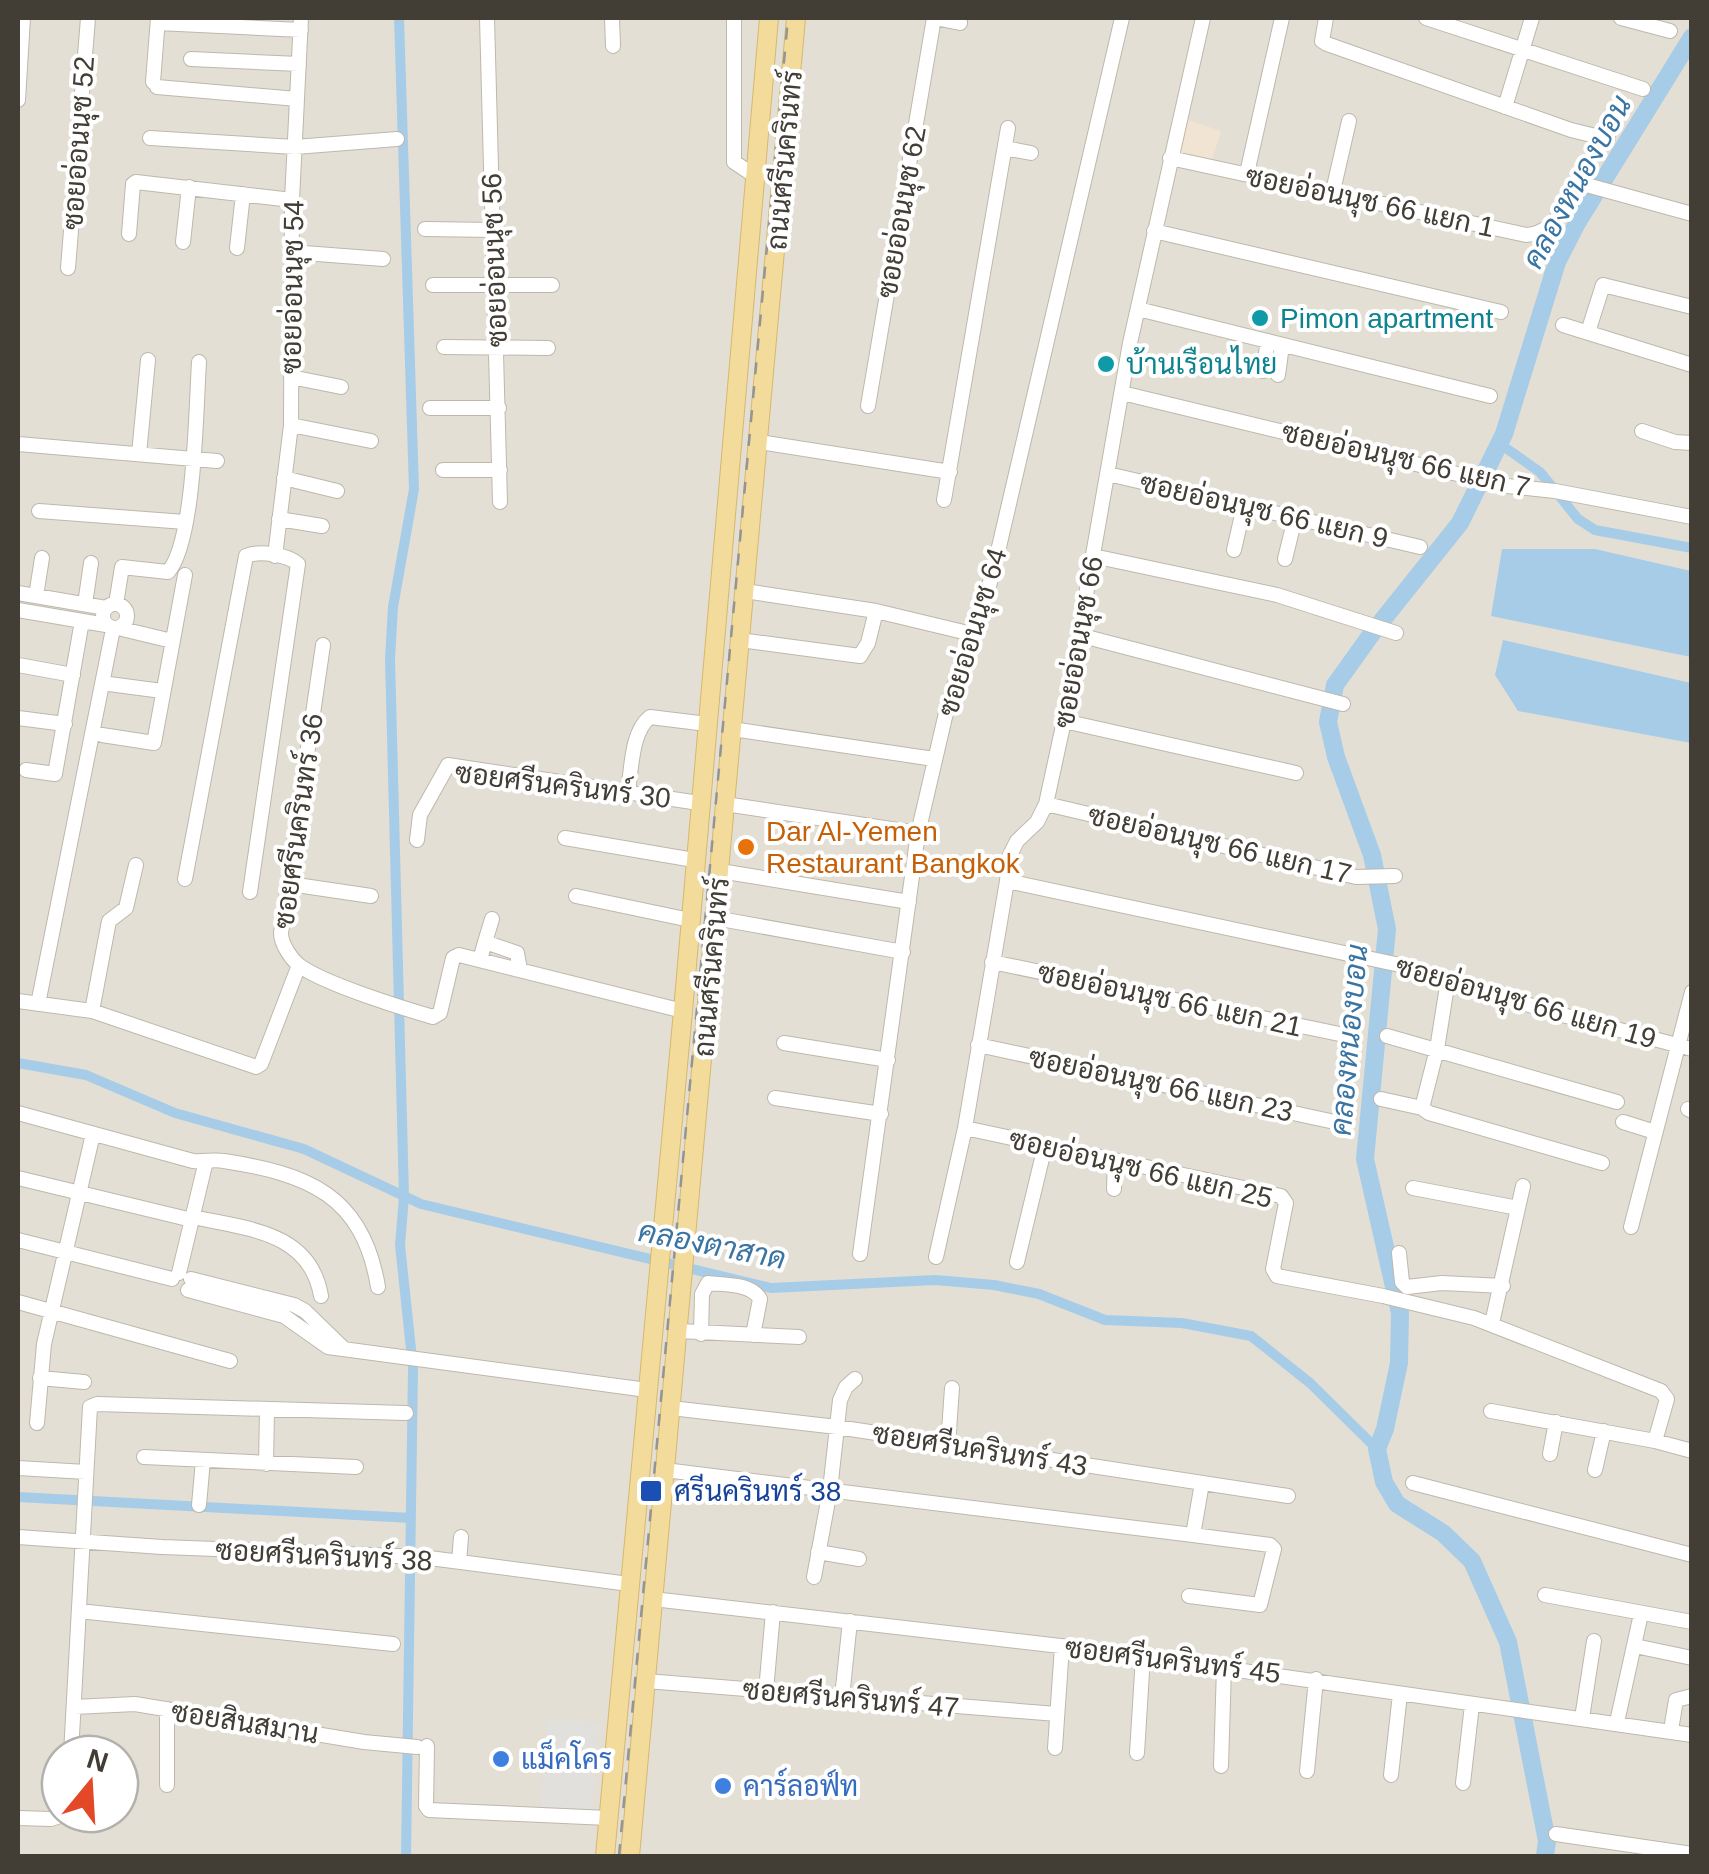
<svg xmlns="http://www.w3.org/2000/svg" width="1709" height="1874" font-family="Helvetica,Sarabun,sans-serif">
  <rect width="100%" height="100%" fill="#f0ede5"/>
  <path fill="#e4dfd4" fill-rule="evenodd" d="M18,18H1691V1856H18ZM60,1754H120V1814H60Z"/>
  <path fill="#f1e4d2" d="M1182,118L1221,131L1211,163L1173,156Z"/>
  <path fill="#e2e0dd" d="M547,1718L600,1723L591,1817L540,1813Z"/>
  <path fill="#a7cce8" d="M1502,549H1595L1691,571V657L1491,616Z
    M1503,640L1691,683V743L1518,711L1495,675Z"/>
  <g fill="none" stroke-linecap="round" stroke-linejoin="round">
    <path stroke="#a7cce8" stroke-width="10" d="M399,18L414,489L393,607L390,659L404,1197L400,1245L413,1368L406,1856
      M1500,444L1540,472L1578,519L1595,530L1692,548
      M18,1063L86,1075L175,1113L304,1149L421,1204L771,1288L935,1280L994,1285L1039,1294L1105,1320L1182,1323L1251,1336L1310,1383L1377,1449
      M18,1497L411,1518"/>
    <path stroke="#a7cce8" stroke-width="18" d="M1545,1856L1547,1841L1508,1642L1472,1561L1443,1533L1397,1504L1384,1482L1377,1449L1385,1429L1399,1363L1400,1313L1365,1159L1387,929L1372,855L1336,757L1328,722L1335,685L1373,632L1460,523L1504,434L1557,262L1577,223L1692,37"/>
    <defs>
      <path id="minor" d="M487,18L500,502
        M612,18L613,46
        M734,18V162L755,176
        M935,18L960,23
        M1326,18L1322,41L1327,44L1571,130L1608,139
        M1426,18L1643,89
        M1621,18L1670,31
        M158,23L301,30
        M191,59L299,64
        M153,82L158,18
        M157,87L297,99
        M18,100L23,18
        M1505,107L1532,18
        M150,138L295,147L397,139
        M1005,148L1031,153
        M1170,158L1526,235C1557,233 1564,202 1583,184L1692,214
        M1247,173L1282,18
        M1333,191L1349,121
        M425,229L493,230
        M1154,231L1501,312
        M129,234L133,184L136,182L292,200
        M183,242L189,187
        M237,248L243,194
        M291,252L383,259
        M68,268L88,18
        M433,285H552
        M1138,309L1490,396
        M1563,325L1692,365
        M1588,332L1603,285L1692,307
        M444,347L548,348
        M1263,371L1268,341
        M1278,375L1282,345
        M291,377L341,387
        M1122,393L1507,486L1555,491L1692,517
        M868,406L934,18
        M430,408H499
        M291,425L371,441
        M1642,431L1675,442L1692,443
        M760,442L950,472
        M18,444L217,461
        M139,454L148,360
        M443,470H500
        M1108,474L1420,547
        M284,478L337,491
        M944,500L1008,128
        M39,511L185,522
        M279,519L322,526
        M1234,550L1244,506
        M275,556L291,425L292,200L301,18
        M1093,556L1277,595L1396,633
        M1285,559L1295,518
        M745,591L876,611L972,634
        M18,593L106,608
        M36,596L42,558
        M103 616a12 12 0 1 1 24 0a12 12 0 1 1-24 0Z
        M85,604L91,563
        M116,604L122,567L168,572C195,542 196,407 199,362
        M18,610L106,625
        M118,628L172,641
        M1079,635L1343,704
        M740,640L860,656L868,643L876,611
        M323,645L281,933C281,944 291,959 300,966C325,984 402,1008 433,1017L440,1013L453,958L459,955L683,1011
        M18,665L73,675
        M109,684L162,691
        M18,718L65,724
        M1064,721L1296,773
        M732,729L934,759
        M102,735L154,743L185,575
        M26,770L55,774L82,621
        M628,790C632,768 631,732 650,717L707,724
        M725,804L918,833
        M1046,804L1356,877L1395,876
        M565,838L694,860
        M417,840L420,815L448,765L699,803
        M720,871L909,902
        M185,879L246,556C260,550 288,555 298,564L250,892
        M1007,881L1400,965L1555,1013L1692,1049
        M290,884L371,896
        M576,896L690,920
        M715,918L903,952
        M485,942L492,919
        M480,960L485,942L517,953L520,970
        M992,962L1349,1036
        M1448,980L1437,1049L1422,1108L1429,1113L1602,1163
        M18,1001L92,1011L256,1067L261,1064L299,965
        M38,1004L113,629
        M92,1011L109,921L126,908L136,865
        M1387,1036L1617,1102
        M784,1043L888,1060
        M978,1045L1344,1124
        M775,1098L881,1114
        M1381,1099L1422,1108
        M1688,1109L1692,1111
        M18,1113L193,1161C204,1162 213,1159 224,1161C308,1174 363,1195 378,1287
        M1623,1122L1655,1132
        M965,1128L1281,1196L1286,1203L1273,1269L1277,1276L1383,1296L1474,1318L1661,1391L1667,1399L1655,1441L1692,1451
        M18,1178L192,1220
        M1413,1188L1518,1208
        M1114,1189L1115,1161
        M193,1217C246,1229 310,1231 321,1296
        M1631,1227L1692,992
        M18,1240L172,1279
        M1399,1253L1402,1282L1407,1287L1442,1283L1503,1286
        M860,1254L918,833L949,700L987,594L999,547L1122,18
        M936,1257L965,1128L1007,881L1009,857L1017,841L1037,822L1046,804L1064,721L1130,343L1203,18
        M1017,1262L1045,1146
        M179,1273L206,1161
        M191,1279L294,1305L305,1311L342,1347
        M188,1290L284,1316L328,1347L647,1390
        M18,1302L230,1361
        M1492,1323L1523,1186
        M679,1331L799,1337
        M701,1334L702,1294L708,1283C725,1285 751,1283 760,1299L753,1335
        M40,1378L84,1382
        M671,1408L837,1427L1288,1496
        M1491,1411L1655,1441
        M37,1423L44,1344L93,1134
        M948,1445L952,1388
        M1550,1454L1556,1422
        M144,1457L356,1467
        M266,1464L267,1411
        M18,1468L86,1472
        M665,1470L1193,1535L1270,1545L1274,1549L1260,1605L1189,1596
        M1595,1470L1604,1431
        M1413,1483L1692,1555
        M199,1505L203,1460
        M1193,1535L1202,1483
        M18,1537L162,1547L422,1557L629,1584
        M818,1552L859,1559
        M459,1562L461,1537
        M814,1577L830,1490L840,1400L846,1387L855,1379
        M1545,1595L1692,1622
        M653,1599L1104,1651L1692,1735
        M79,1611L393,1644
        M1635,1646L1692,1658
        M646,1681L1057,1714
        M766,1691L773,1612
        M842,1697L850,1621
        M74,1707L135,1704L364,1742L417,1747
        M1582,1718L1594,1641
        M1617,1722L1641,1614
        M1671,1730L1676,1700L1692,1696
        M427,1746L426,1806L429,1810L608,1818
        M1055,1748L1062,1646
        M1137,1753L1143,1656
        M71,1754L90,1407L97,1404L406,1413
        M1221,1766L1224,1667
        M1307,1771L1316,1679
        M1391,1775L1400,1694
        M1463,1783L1472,1705
        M167,1785V1709
        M18,1818L51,1819L66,1814
        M1556,1834L1692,1854"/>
      <path id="major" d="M605,1856L683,1011L769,18
        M630,1856L796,18"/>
    </defs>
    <use href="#minor" stroke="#beb8ac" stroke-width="16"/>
    <use href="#major" stroke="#d6b86d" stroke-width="20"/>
    <use href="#minor" stroke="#fff" stroke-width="14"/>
    <use href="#major" stroke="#f3dc9b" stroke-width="18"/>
    <path stroke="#949494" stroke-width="2.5" stroke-dasharray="12 12" stroke-linecap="butt" d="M619,1856L788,18"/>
  </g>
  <g fill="#0f9aa8" stroke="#fff" stroke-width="4">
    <circle cx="1260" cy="318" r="10"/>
    <circle cx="1106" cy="364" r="10"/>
  </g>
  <circle fill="#e8710a" stroke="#fff" stroke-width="4" cx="746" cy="847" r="10"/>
  <rect fill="#1a4fb4" stroke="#fff" stroke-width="4" x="639" y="1479" width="24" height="24" rx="5"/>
  <g fill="#3f7fe0" stroke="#fff" stroke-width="4">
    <circle cx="501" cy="1759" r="10"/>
    <circle cx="723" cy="1786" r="10"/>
  </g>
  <g text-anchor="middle" stroke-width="8" stroke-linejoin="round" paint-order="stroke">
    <g font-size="28" fill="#423d35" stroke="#fff">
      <text transform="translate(78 143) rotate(-86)" y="10">ซอยอ่อนนุช 52</text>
      <text transform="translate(784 160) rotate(-85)" y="10">ถนนศรีนครินทร์</text>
      <text transform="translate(1370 201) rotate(12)" y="10">ซอยอ่อนนุช 66 แยก 1</text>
      <text transform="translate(901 212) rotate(-80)" y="10">ซอยอ่อนนุช 62</text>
      <text transform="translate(494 260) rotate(-92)" y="10">ซอยอ่อนนุช 56</text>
      <text transform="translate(292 287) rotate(-89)" y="10">ซอยอ่อนนุช 54</text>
      <text transform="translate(1406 459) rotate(13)" y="10">ซอยอ่อนนุช 66 แยก 7</text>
      <text transform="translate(1264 510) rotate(13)" y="10">ซอยอ่อนนุช 66 แยก 9</text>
      <text transform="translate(972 632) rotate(-73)" y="10">ซอยอ่อนนุช 64</text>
      <text transform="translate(1078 642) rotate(-80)" y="10">ซอยอ่อนนุช 66</text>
      <text transform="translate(563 785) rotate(7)" y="10">ซอยศรีนครินทร์ 30</text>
      <text transform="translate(298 821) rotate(-82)" y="10">ซอยศรีนครินทร์ 36</text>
      <text transform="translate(1220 844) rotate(13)" y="10">ซอยอ่อนนุช 66 แยก 17</text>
      <text transform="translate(711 967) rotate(-85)" y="10">ถนนศรีนครินทร์</text>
      <text transform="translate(1170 999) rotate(12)" y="10">ซอยอ่อนนุช 66 แยก 21</text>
      <text transform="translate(1526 1002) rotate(16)" y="10">ซอยอ่อนนุช 66 แยก 19</text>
      <text transform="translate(1161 1084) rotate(12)" y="10">ซอยอ่อนนุช 66 แยก 23</text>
      <text transform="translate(1141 1168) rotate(13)" y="10">ซอยอ่อนนุช 66 แยก 25</text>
      <text transform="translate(980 1449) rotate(9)" y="10">ซอยศรีนครินทร์ 43</text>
      <text transform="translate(324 1555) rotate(3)" y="10">ซอยศรีนครินทร์ 38</text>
      <text transform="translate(1173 1660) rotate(7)" y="10">ซอยศรีนครินทร์ 45</text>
      <text transform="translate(851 1698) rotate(5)" y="10">ซอยศรีนครินทร์ 47</text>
      <text transform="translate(245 1722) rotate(9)" y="10">ซอยสินสมาน</text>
    </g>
    <g font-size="28" fill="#0d838f" stroke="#fff" text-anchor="start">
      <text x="1280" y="328">Pimon apartment</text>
      <text x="1126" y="374">บ้านเรือนไทย</text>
    </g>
    <g font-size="28" fill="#c56008" stroke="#fff" text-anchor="start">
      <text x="766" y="841">Dar Al-Yemen<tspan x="766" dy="32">Restaurant Bangkok</tspan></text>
    </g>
    <g font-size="28" fill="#164399" stroke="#fff" text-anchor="start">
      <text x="674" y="1501">ศรีนครินทร์ 38</text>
    </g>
    <g font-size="28" fill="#366cbe" stroke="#fff" text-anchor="start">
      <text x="521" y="1769">แม็คโคร</text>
      <text x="743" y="1796">คาร์ลอฟ์ท</text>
    </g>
    <g font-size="30" font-style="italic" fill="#3a74a2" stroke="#fff">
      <text transform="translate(1577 182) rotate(-61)" y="10">คลองหนองบอน</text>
      <text transform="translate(1349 1040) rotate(-85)" y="10">คลองหนองบอน</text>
      <text transform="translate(712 1245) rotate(11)" y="10">คลองตาสาด</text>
    </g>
  </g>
  <rect width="1709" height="1874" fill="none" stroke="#423d35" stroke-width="40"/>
  <g transform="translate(90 1784) rotate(18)"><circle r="48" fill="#ffffff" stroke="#b3b1ae" stroke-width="2.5"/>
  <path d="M0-8L18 38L0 25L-18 38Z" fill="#e34929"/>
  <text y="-15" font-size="28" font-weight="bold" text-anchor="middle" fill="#423d35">N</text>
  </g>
</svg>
